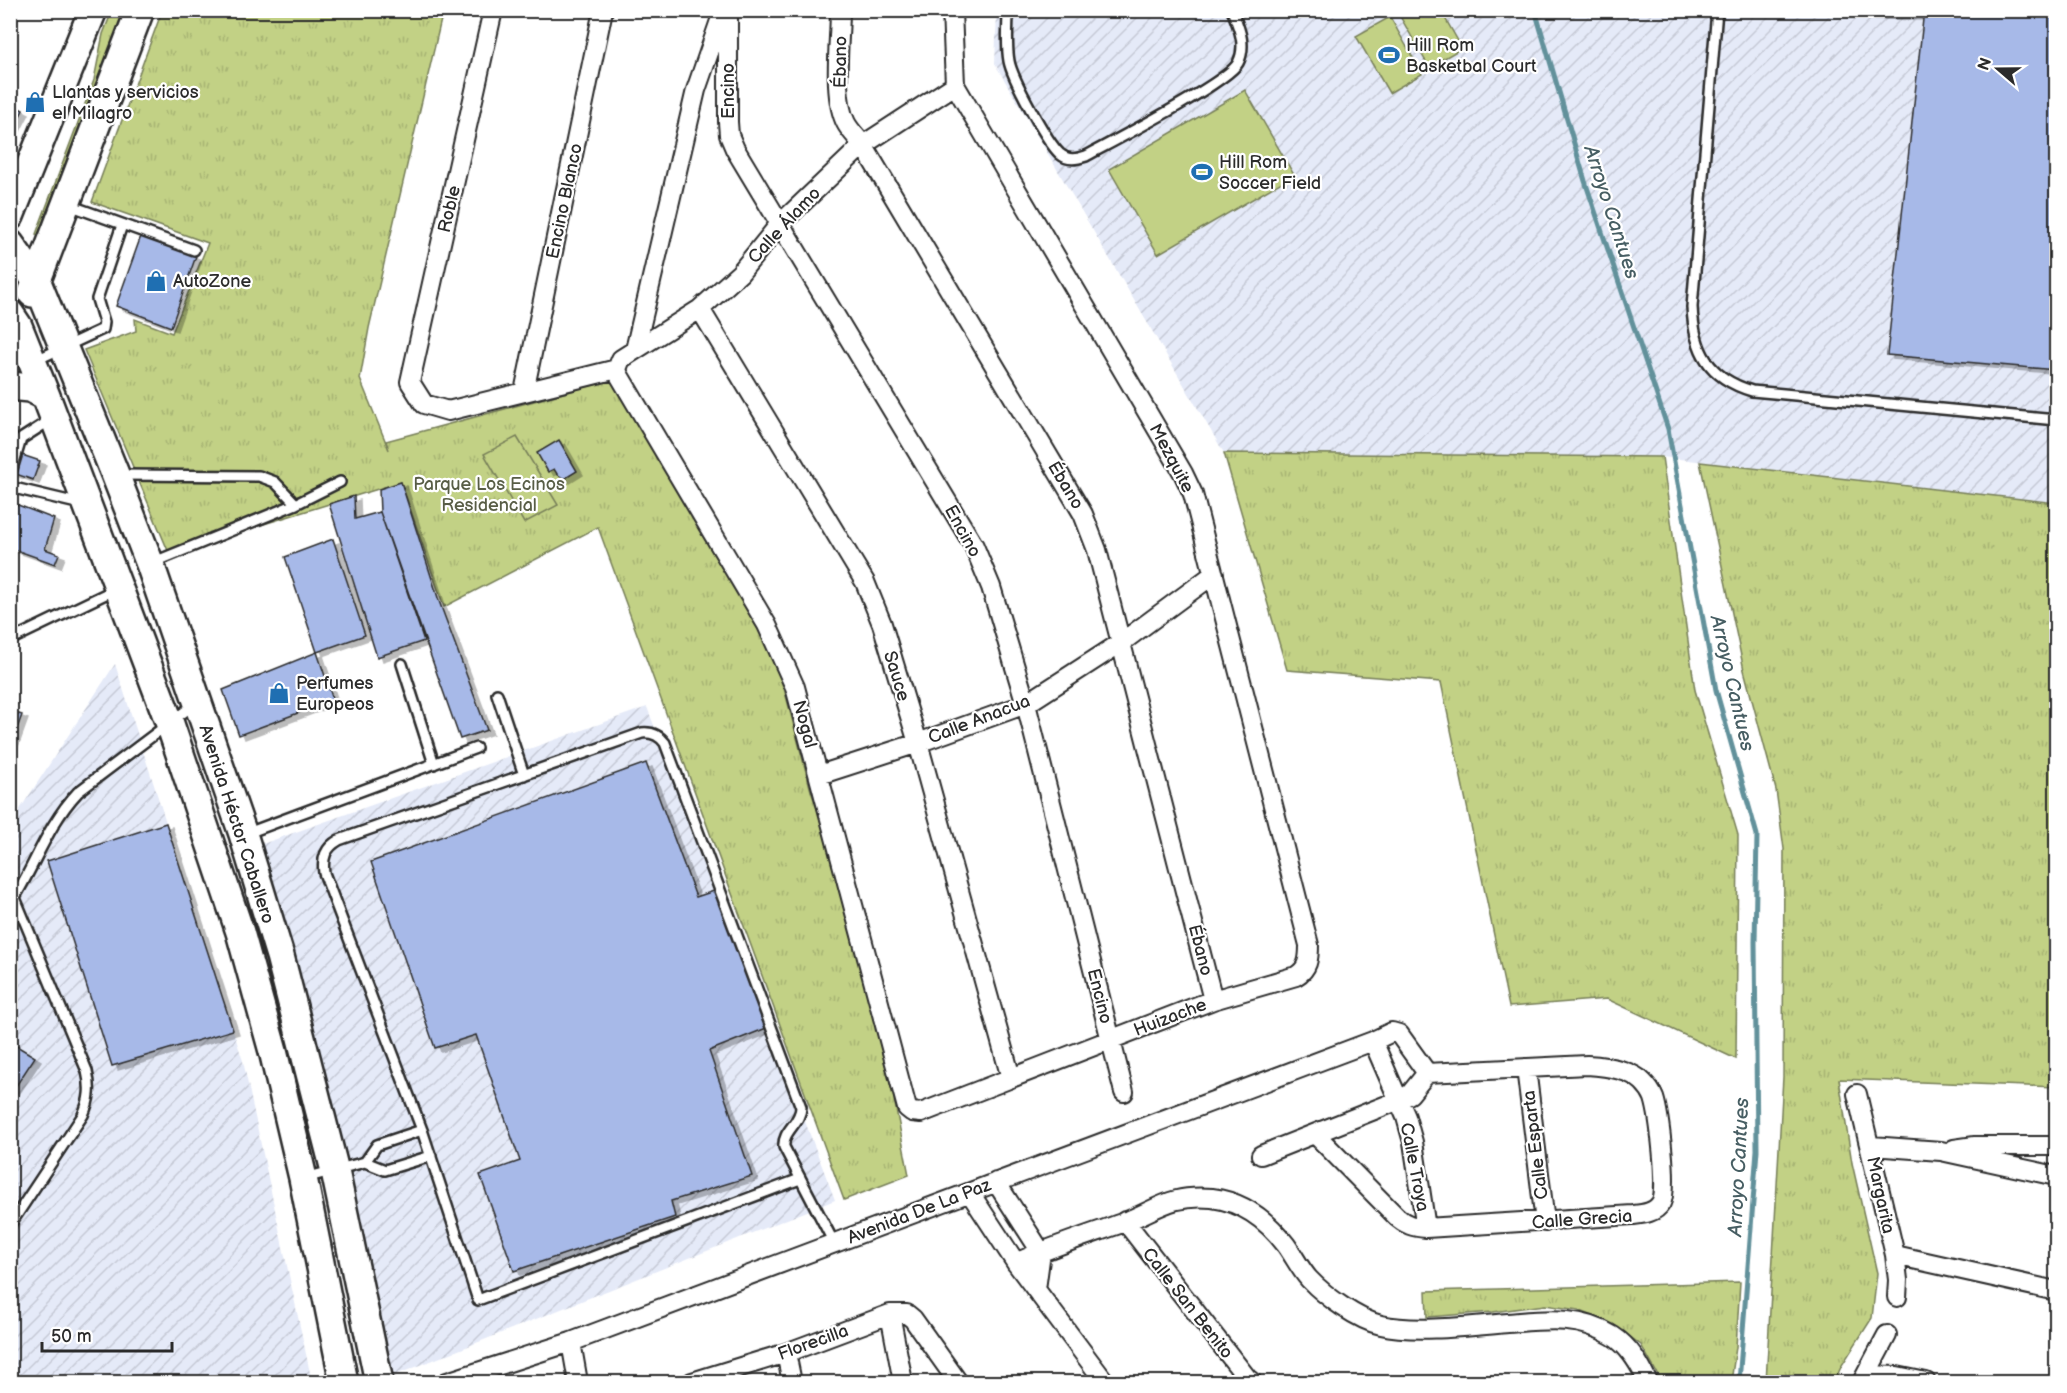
<svg xmlns="http://www.w3.org/2000/svg" width="2067" height="1393" font-family="'Balsamiq Sans',sans-serif">
  <defs>
    <pattern id="industrial-furrows" width="10" height="10" patternUnits="userSpaceOnUse" patternTransform="scale(1.5)"><rect width="10" height="10" fill="#e5eaf8"/><path d="M-1 1l2-2M0 10L10 0M9 11l2-2" fill="none" stroke="#c5c9d5"/></pattern>
    <pattern id="grass-tufts" width="24" height="20" patternUnits="userSpaceOnUse" patternTransform="scale(1.5)"><rect width="24" height="20" fill="#c2d185"/><path d="M3 7l-1-3M5 7V3M7 7l1-3M15 17l-1-3M17 17v-4M19 17l1-3" fill="none" stroke="#a7b473"/></pattern>
    <filter id="shadow"><feDropShadow dx="6" dy="4" stdDeviation="0" flood-color="#0004"/></filter>
  </defs>
  <rect width="100%" height="100%" fill="#fff"/>
  <filter id="ink" filterUnits="userSpaceOnUse"><feTurbulence type="fractalNoise" baseFrequency=".0167" numOctaves="2"/><feDisplacementMap in="SourceGraphic" scale="12" xChannelSelector="R" yChannelSelector="G"/><feConvolveMatrix kernelMatrix="1 2 1 2 8 2 1 2 1" color-interpolation-filters="sRGB"/></filter>
  <g filter="url(#ink)">
    <path fill="url(#industrial-furrows)" d="M997,11H2056V503L1662,457L1224,453L995,64Z
      M115,664L243,1061L312,1382H11V823Z
      M647,707L835,1200L383,1380L251,848Z"/>
    <path fill="url(#grass-tufts)" stroke="#767e58" stroke-width="1.5" d="M112,11H130L43,237L36,234L94,80L103,34Z
      M162,11H443L369,328L360,379L389,450L386,441L612,380L775,654L811,791L838,870L878,1018L909,1175L844,1200L598,527L444,607L401,482L169,553L84,350L136,331L135,319L172,333L208,243L92,202Z
      M1224,453L1662,457L1695,690L1738,835L1736,1059L1607,999L1509,1007L1441,682L1287,670Z
      M1700,462L2056,503V1087L1839,1079L1852,1163L1877,1273L1872,1318L1842,1365L1834,1382H1766L1783,1077L1784,849L1776,790L1744,670Z
      M1740,1282L1736,1347L1731,1382H1662L1641,1345L1613,1324L1578,1310L1545,1305L1493,1312L1427,1317L1426,1291Z"/>
    <path fill="#c2d185" stroke="#767e58" stroke-width="1.5" d="M1397,11H1441L1462,48L1429,67Z
      M1390,17L1422,74L1389,93L1356,36Z
      M1245,90L1294,175L1158,254L1109,169Z
      M517,437L558,505L524,523L484,454Z"/>
    <g fill="none" stroke-linecap="round" stroke-linejoin="round">
      <path stroke="#62919b" stroke-width="5" d="M1535,10L1585,181L1668,429L1716,690L1757,835L1755,942L1757,1150L1739,1382"/>
    </g>
    <path fill="#a7b9e8" stroke="#2b2b2b" stroke-width="1.5" filter="url(#shadow)" d="M1843,10H1917L1916,16L1843,14Z
      M1924,10H2056V370L1887,355Z
      M10,103L23,110L10,135Z
      M141,236L196,256L171,327L116,306Z
      M559,440L577,471L564,479L557,474L554,469L548,472L537,453Z
      M10,451L40,461L33,480L10,472Z
      M401,482L439,601L487,730L460,739L380,512L379,489Z
      M354,496L355,519L380,512L424,641L377,657L329,504Z
      M18,505L54,519L45,549L59,554L55,564L10,548V510Z
      M333,539L365,635L317,652L285,557Z
      M317,652L333,700L239,735L223,690Z
      M10,711L22,715L10,748Z
      M646,763L696,897L717,890L769,1027L709,1051L752,1176L671,1201L675,1217L514,1271L480,1175L520,1161L476,1035L435,1048L371,862Z
      M166,823L233,1030L112,1066L47,861Z
      M10,1042L35,1057L10,1095Z"/>
    <g fill="none" stroke-linecap="round" stroke-linejoin="round">
      <defs>
        <path id="lane" d="M1008,10C1008,27 1006,45 1009,61C1012,78 1047,142 1060,154C1068,161 1077,159 1086,156C1112,142 1228,82 1238,63C1247,45 1239,28 1232,10
          M1717,10L1692,307C1694,350 1708,378 1752,391L2056,420
          M69,205L194,250
          M34,361L103,329L104,322L97,299L122,225
          M120,475L259,476L275,482L296,504
          M10,476L21,439L52,419
          M10,487L81,504
          M152,563L296,504L340,482
          M10,640L116,589
          M402,664L434,764
          M497,694L524,775
          M245,834L476,748
          M10,905C34,868 47,825 78,792L196,703
          M365,1162L377,1145L422,1130
          M305,1178L365,1162L385,1170L431,1156
          M800,1179L478,1300L422,1130L324,873C322,858 325,848 339,840L642,733C652,732 659,735 665,743L801,1107C801,1123 782,1131 784,1147L834,1243
          M10,1225L83,1115C90,1099 91,1088 87,1071L15,898"/>
        <path id="street" d="M493,10L410,382L424,404L448,411L617,369
          M728,10V122L729,135L735,149L974,546L991,587L1026,704L1124,1092
          M840,10C840,41 832,96 846,123C850,131 858,138 863,145L1083,514L1097,550L1213,1000
          M700,309L865,582L882,624L918,743L1011,1078
          M635,350L696,90L723,12
          M617,369L619,375L767,625L795,687L907,1108L912,1112L921,1113L1213,1000L1296,976C1308,969 1309,959 1309,945L1193,494L1183,473L955,85L952,10
          M617,369L621,359L700,309L740,273L779,225L863,145L955,85
          M524,392L603,10
          M819,775L918,743L1026,704L1122,642L1214,574
          M1373,1041L1406,1117L1413,1142L1426,1228
          M1526,1068L1545,1222
          M1857,1094L1895,1255L1898,1280L1897,1297
          M1871,1146L1941,1151L2056,1176
          M1954,1149L1975,1146H2056
          M1261,1155L1397,1101L1410,1094L1427,1073L1587,1065C1605,1066 1630,1069 1643,1082C1647,1086 1652,1093 1654,1098C1659,1114 1669,1188 1661,1203C1655,1213 1643,1214 1633,1215L1426,1228C1414,1227 1405,1225 1396,1216L1315,1134
          M996,1182L1041,1252L1036,1289
          M970,1193L1016,1263L1105,1382
          M1125,1221L1247,1378L1252,1382
          M1895,1255L2056,1291
          M1016,1263C1050,1247 1086,1236 1122,1223C1157,1210 1170,1194 1212,1198C1244,1202 1267,1220 1286,1245C1294,1256 1300,1269 1309,1279C1325,1296 1358,1320 1381,1325C1415,1333 1472,1326 1508,1323C1545,1320 1579,1315 1613,1336C1630,1347 1640,1365 1648,1382
          M890,1314L903,1382
          M571,1342L578,1382
          M786,1353L792,1382
          M1866,1375L1897,1376L1926,1382
          M447,1382L571,1342L1373,1041L1392,1032L1399,1034L1427,1073
          M692,1382L786,1353L890,1314H907L913,1319L958,1382
          M1862,1382L1887,1335"/>
        <path id="secondary" d="M10,216L93,10
          M10,244L37,282L115,474L150,564L243,834L280,956L335,1171L379,1382
          M32,293L140,10
          M10,314L18,326L46,396L170,724L240,932L274,1055L303,1178L344,1382
          M10,386L30,388L46,396"/>
      </defs>
      <use href="#lane" stroke="#2b2b2b" stroke-width="14"/>
      <use href="#street" stroke="#2b2b2b" stroke-width="22"/>
      <use href="#secondary" stroke="#2b2b2b" stroke-width="32"/>
      <use href="#lane" stroke="#fff" stroke-width="9"/>
      <use href="#street" stroke="#fff" stroke-width="18"/>
      <use href="#secondary" stroke="#fff" stroke-width="27"/>
    </g>
  </g>
  <defs>
    <symbol id="stadium-bare" viewBox="-9 -9 18 18"><path d="M0-5a6.5 5 0 1 0 0 10a6.5 5 0 1 0 0-10ZM-3.5-1.8h7v3.6h-7Z" fill="#1f6fb2" stroke="#fff" stroke-width="2.5" paint-order="stroke"/></symbol>
    <symbol id="shop-bare" viewBox="-9 -9 18 18"><path d="M-5-2.5h2.3a2.7 3.5 0 0 1 5.4 0H5L5.5 6h-11ZM-1.5-2.5h3a1.5 2.3 0 0 0-3 0Z" fill="#1f6fb2" stroke="#fff" stroke-width="2.5" paint-order="stroke"/></symbol>
  </defs>
  <g fill-rule="evenodd">
    <use href="#stadium-bare" x="1374" y="40" width="30" height="30"/>
    <use href="#shop-bare" x="20" y="87" width="30" height="30"/>
    <use href="#stadium-bare" x="1187" y="157" width="30" height="30"/>
    <use href="#shop-bare" x="141" y="266" width="30" height="30"/>
    <use href="#shop-bare" x="264" y="678" width="30" height="30"/>
  </g>
  <g text-anchor="middle" stroke-width="4.5" stroke-linejoin="round" paint-order="stroke">
    <g font-size="18" fill="#2b2b2b" stroke="#fff" text-anchor="start">
      <text x="1406" y="51">Hill Rom<tspan x="1406" dy="21">Basketbal Court</tspan></text>
      <text x="52" y="98">Llantas y servicios<tspan x="52" dy="21">el Milagro</tspan></text>
      <text x="1219" y="168">Hill Rom<tspan x="1219" dy="21">Soccer Field</tspan></text>
      <text x="173" y="287">AutoZone</text>
      <text x="296" y="689">Perfumes<tspan x="296" dy="21">Europeos</tspan></text>
    </g>
    <g font-size="18" fill="#2b2b2b" stroke="#fff">
      <text transform="translate(840 62) rotate(-89)" y="6">Ébano</text>
      <text transform="translate(728 91) rotate(-90)" y="6">Encino</text>
      <text transform="translate(564 201) rotate(-78)" y="6">Encino Blanco</text>
      <text transform="translate(449 209) rotate(-77)" y="6">Roble</text>
      <text transform="translate(784 225) rotate(-47)" y="6">Calle Álamo</text>
      <text transform="translate(1172 458) rotate(62)" y="6">Mezquite</text>
      <text transform="translate(1066 485) rotate(59)" y="6">Ébano</text>
      <text transform="translate(963 531) rotate(61)" y="6">Encino</text>
      <text transform="translate(897 676) rotate(73)" y="6">Sauce</text>
      <text transform="translate(979 719) rotate(-21)" y="6">Calle Anacua</text>
      <text transform="translate(805 724) rotate(75)" y="6">Nogal</text>
      <text transform="translate(237 824) rotate(72)" y="6">Avenida Héctor Caballero</text>
      <text transform="translate(1201 950) rotate(76)" y="6">Ébano</text>
      <text transform="translate(1100 996) rotate(76)" y="6">Encino</text>
      <text transform="translate(1170 1017) rotate(-21)" y="6">Huizache</text>
      <text transform="translate(1535 1145) rotate(-97)" y="6">Calle Esparta</text>
      <text transform="translate(1415 1167) rotate(79)" y="6">Calle Troya</text>
      <text transform="translate(1881 1195) rotate(78)" y="6">Margarita</text>
      <text transform="translate(919 1211) rotate(-21)" y="6">Avenida De La Paz</text>
      <text transform="translate(1582 1219) rotate(-4)" y="6">Calle Grecia</text>
      <text transform="translate(1188 1303) rotate(52)" y="6">Calle San Benito</text>
      <text transform="translate(813 1342) rotate(-20)" y="6">Florecilla</text>
    </g>
    <g font-size="18" fill="#585d46" stroke="#fff">
      <text x="489" y="490">Parque Los Ecinos<tspan x="489" dy="21">Residencial</tspan></text>
    </g>
    <g font-size="20" font-style="italic" fill="#475e63" stroke="#fff">
      <text transform="translate(1612 212) rotate(72)" y="7">Arroyo Cantues</text>
      <text transform="translate(1733 683) rotate(77)" y="7">Arroyo Cantues</text>
      <text transform="translate(1738 1167) rotate(-87)" y="7">Arroyo Cantues</text>
    </g>
  </g>
  <rect width="2067" height="1393" fill="none" stroke="#fff" stroke-width="36"/>
  <rect x="18" y="18" width="2031" height="1357" fill="none" stroke="#2b2b2b" stroke-width="2" filter="url(#ink)"/>
  <g transform="translate(1998 69) rotate(290)" stroke="#ffffff" stroke-width="4.5" paint-order="stroke">
  <path d="M0-4.5L10 22L0 15L-10 22Z" fill="#2b2b2b"/>
  <text y="-9" font-size="16" font-weight="bold" text-anchor="middle" fill="#2b2b2b">N</text>
  </g>
  <path d="M42 1342v9h130v-9" fill="none" stroke="#2b2b2b" stroke-width="3"/>
  <text x="51" y="1342" font-size="18" fill="#2b2b2b" stroke="#ffffff" stroke-width="4.5" paint-order="stroke">50 m</text>
</svg>
